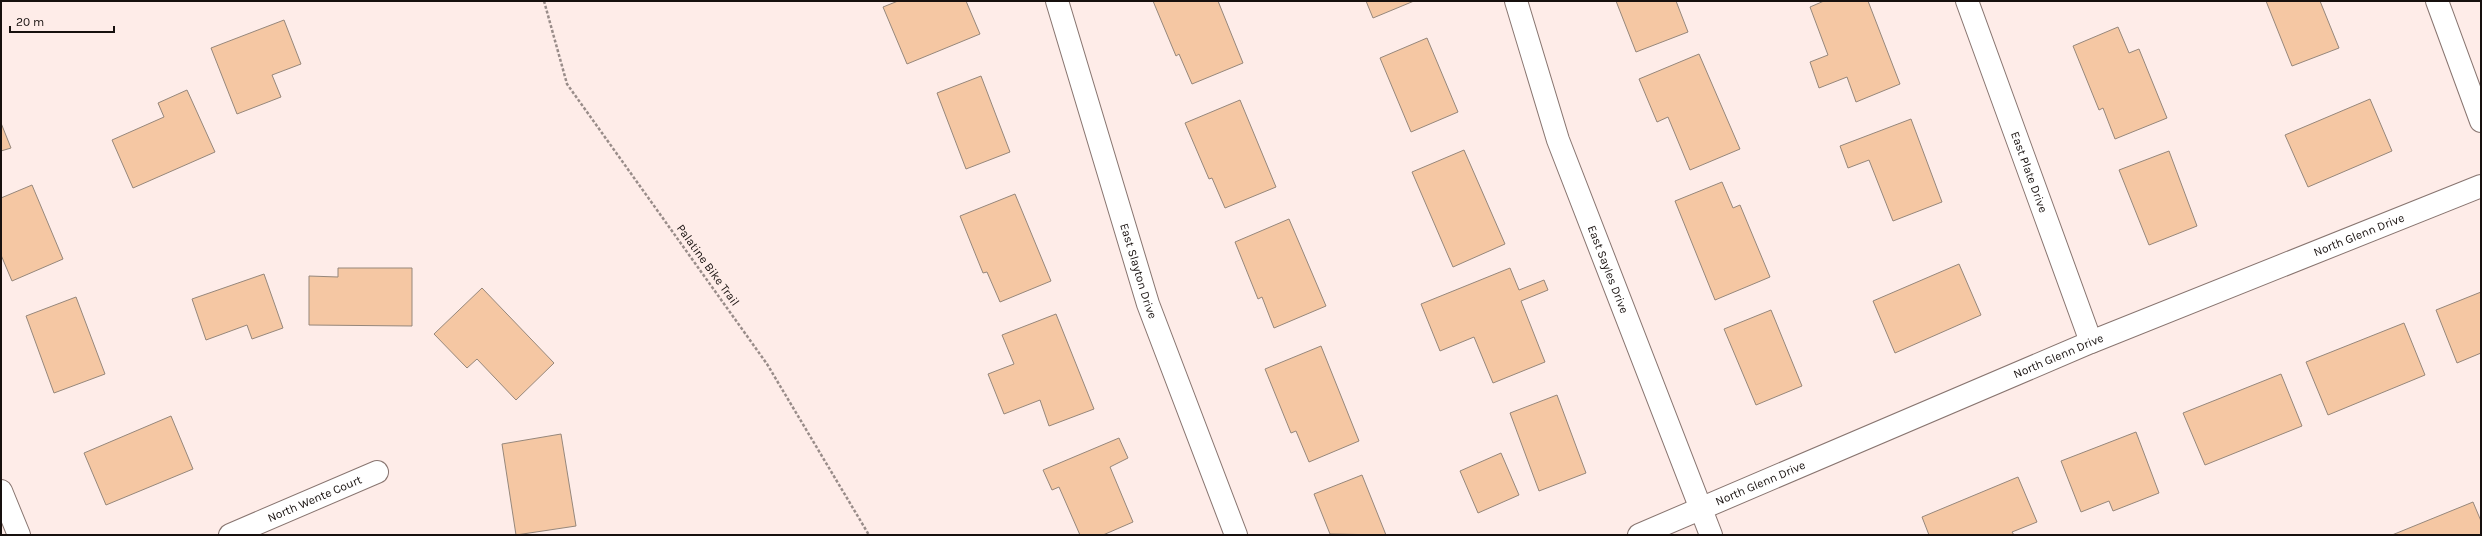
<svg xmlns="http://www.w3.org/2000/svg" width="2482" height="536" font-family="Karla,sans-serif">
  <rect width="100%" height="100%" fill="#feece8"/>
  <path fill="#f5c7a3" stroke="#96877b" d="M898,1H966L980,34L907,64L883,7Z
    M1153,1H1218L1243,63L1192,84L1179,54L1176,56Z
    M1366,1H1414L1373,18Z
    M1616,1H1676L1688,32L1636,52Z
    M1824,1H1868L1900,84L1856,102L1847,77L1819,88L1810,62L1828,55L1810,7Z
    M2266,1H2320L2339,48L2292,66Z
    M284,20L301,64L272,75L281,97L237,114L211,48Z
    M2118,27L2129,53L2139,49L2167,118L2115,139L2103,108L2099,110L2073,46Z
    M1427,38L1458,112L1411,132L1380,58Z
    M1699,54L1740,149L1690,170L1668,117L1657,122L1639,79Z
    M981,76L1010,152L966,169L937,93Z
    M187,90L215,152L133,188L112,140L164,117L158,103Z
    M2370,99L2392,151L2308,187L2285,135Z
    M1240,100L1276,187L1225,208L1212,178L1209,179L1185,123Z
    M1911,119L1942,202L1893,221L1869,160L1848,168L1840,146Z
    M1,123L11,148L1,151Z
    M1464,150L1505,244L1453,267L1412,172Z
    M2169,151L2197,226L2149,245L2119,170Z
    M1722,182L1733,208L1740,205L1770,277L1715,300L1675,201Z
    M32,185L63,259L12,281L1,255V198Z
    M1015,194L1051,281L1000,302L987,272L983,273L960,216Z
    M1289,219L1326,306L1274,328L1262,297L1258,299L1235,242Z
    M1959,264L1981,315L1895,353L1873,301Z
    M338,268H412V326L309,325V276L338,277Z
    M1510,268L1519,290L1544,280L1548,290L1521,301L1545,362L1493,383L1474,337L1440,351L1421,304Z
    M264,274L283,328L252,339L247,325L206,340L192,299Z
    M482,288L554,363L516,400L477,359L467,368L434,334Z
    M2481,292V353L2457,363L2436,310Z
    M76,297L105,374L54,393L26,316Z
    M1771,310L1802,386L1756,405L1724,329Z
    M1056,314L1094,409L1049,426L1040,400L1004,414L988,374L1014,364L1002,335Z
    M2404,323L2425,375L2328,415L2306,362Z
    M1321,346L1359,441L1309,462L1296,431L1291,433L1265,369Z
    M2281,374L2302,426L2205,465L2183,413Z
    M1557,395L1586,473L1539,491L1510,413Z
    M171,416L193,469L106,505L84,453Z
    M2136,432L2159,493L2113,511L2109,501L2081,512L2061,461Z
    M561,434L576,526L516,535L502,444Z
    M1119,438L1128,458L1110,467L1133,522L1103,535H1080L1059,487L1052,490L1043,470Z
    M1501,453L1519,495L1478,513L1460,471Z
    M1362,475L1386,535L1330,534L1314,494Z
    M2018,477L2037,522L2012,532L2014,535H1929L1922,517Z
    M2473,502L2481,521V535H2392Z"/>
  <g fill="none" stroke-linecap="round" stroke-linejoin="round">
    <defs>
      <g id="street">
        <path id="s1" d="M1057,1L1148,304L1236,535"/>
        <path id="s2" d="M1516,1L1558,140L1711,535"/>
        <path id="s3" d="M1967,1L2091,342"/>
        <path d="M2437,1L2481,121"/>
        <path d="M1,491L19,535"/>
        <path id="s4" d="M230,535L377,472"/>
        <path id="s5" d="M1639,535L2091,342L2481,186"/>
      </g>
    </defs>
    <use href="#street" stroke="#887570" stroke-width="24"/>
    <path stroke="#998c89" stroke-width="2.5" stroke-dasharray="3 2" stroke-linecap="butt" d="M544,1L567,84L767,364L869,535"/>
    <use href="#street" stroke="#fff" stroke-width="22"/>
  </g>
  <g text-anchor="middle" stroke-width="4" stroke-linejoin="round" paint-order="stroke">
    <g font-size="12" fill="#17100e" stroke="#feece8">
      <text dy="4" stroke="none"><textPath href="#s3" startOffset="182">East Plate Drive</textPath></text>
      <text dy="4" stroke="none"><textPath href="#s5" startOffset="780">North Glenn Drive</textPath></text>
      <text transform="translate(708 265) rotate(54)" y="4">Palatine Bike Trail</text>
      <text dy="4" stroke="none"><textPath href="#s2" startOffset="284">East Sayles Drive</textPath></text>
      <text dy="4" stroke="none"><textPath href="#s1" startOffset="282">East Slayton Drive</textPath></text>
      <text dy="4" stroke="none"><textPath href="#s5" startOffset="456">North Glenn Drive</textPath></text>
      <text dy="4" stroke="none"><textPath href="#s5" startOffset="132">North Glenn Drive</textPath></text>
      <text dy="4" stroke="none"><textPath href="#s4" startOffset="92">North Wente Court</textPath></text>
    </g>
  </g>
  <rect width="2482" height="536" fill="none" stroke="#17100e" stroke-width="4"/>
  <path d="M10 26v6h104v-6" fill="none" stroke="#17100e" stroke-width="2"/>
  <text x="16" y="26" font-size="12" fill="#17100e" stroke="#feece8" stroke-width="3" paint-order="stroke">20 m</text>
</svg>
